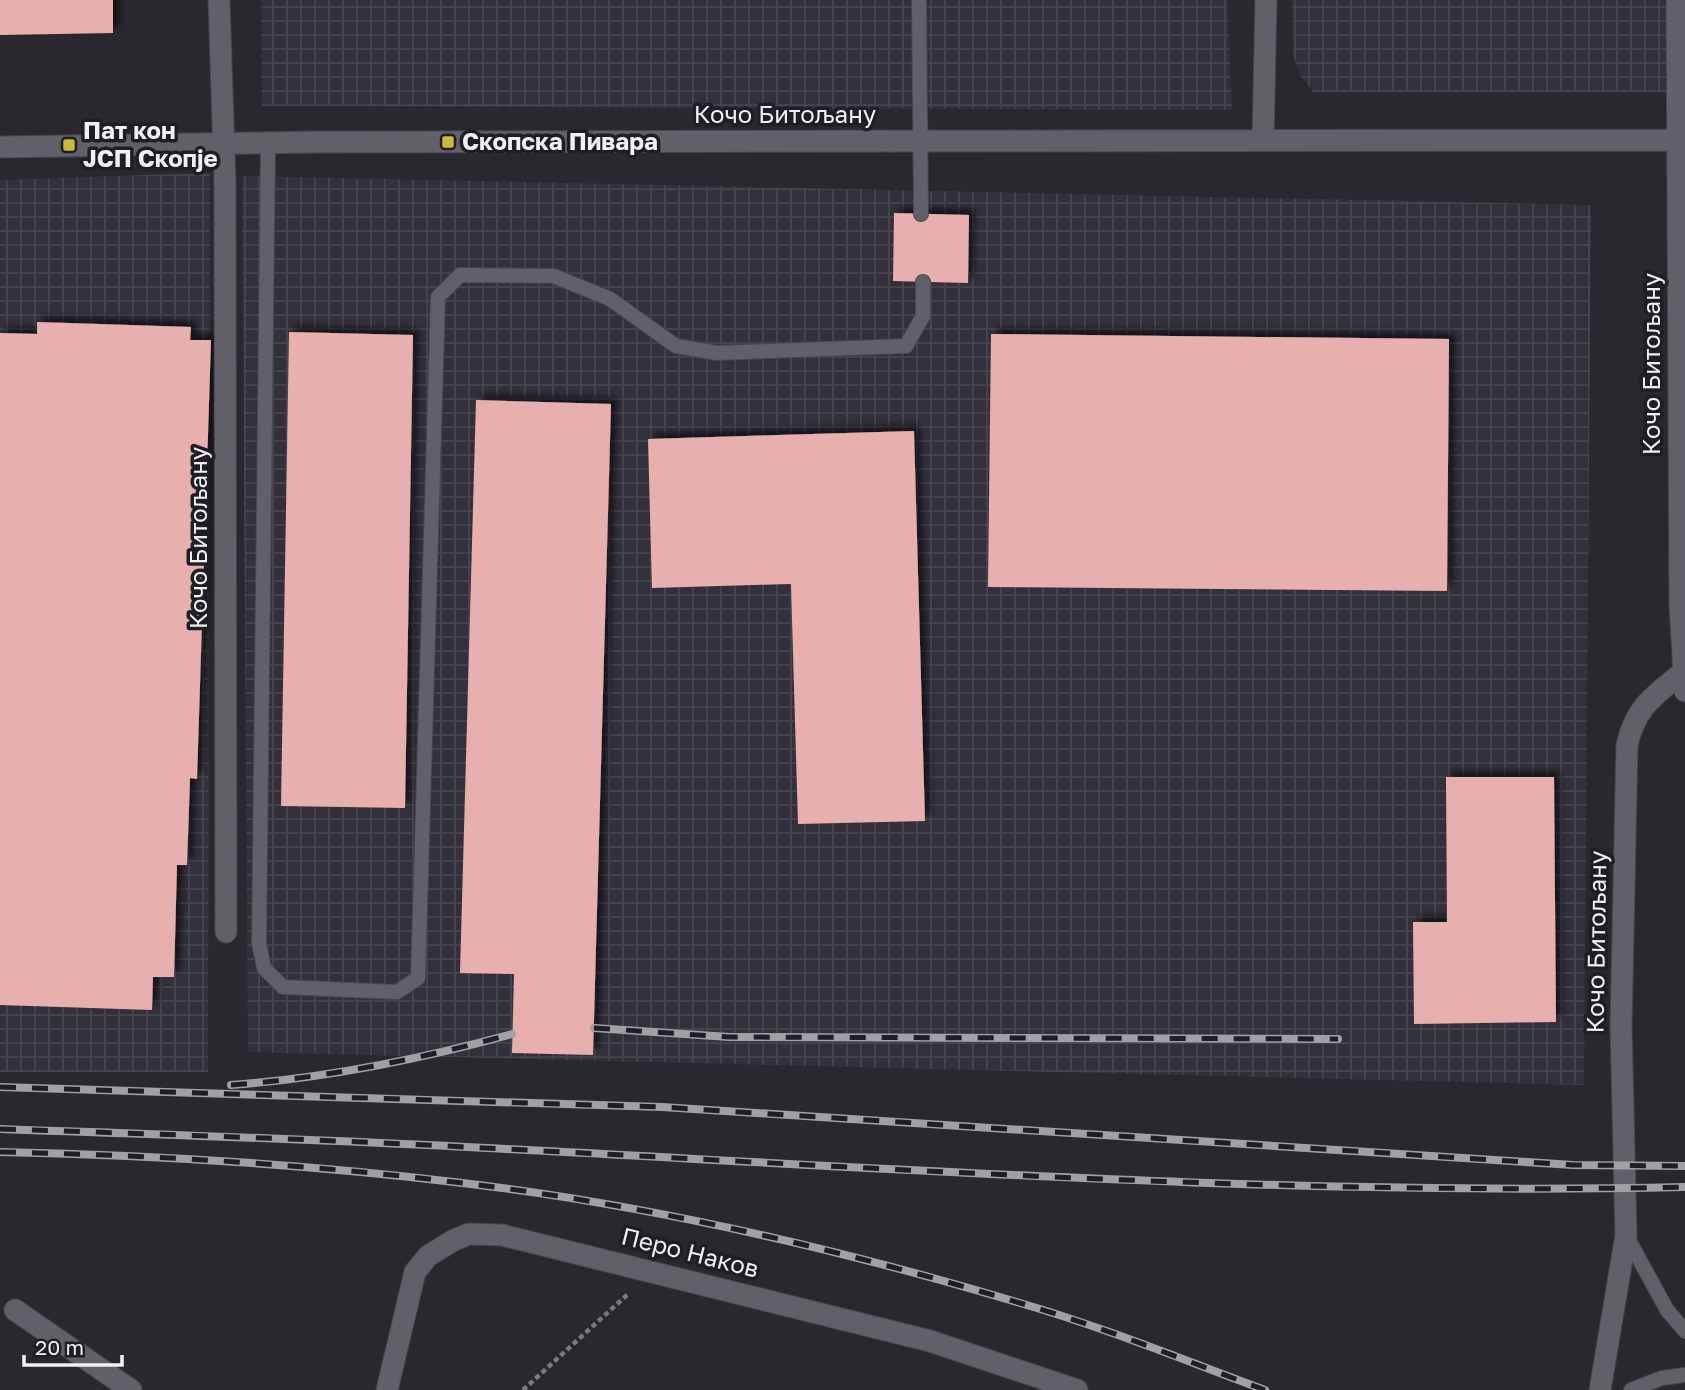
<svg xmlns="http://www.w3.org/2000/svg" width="1685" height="1390" font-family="'Golos Text',sans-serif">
  <defs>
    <pattern id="industrial-grid" width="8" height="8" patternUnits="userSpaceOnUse" patternTransform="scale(1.75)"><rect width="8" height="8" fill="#33303c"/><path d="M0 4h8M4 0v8" fill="none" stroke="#47444f"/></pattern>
    <filter id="shadow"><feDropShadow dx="6" dy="-6" stdDeviation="3.5" flood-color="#0009"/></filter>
  </defs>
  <rect width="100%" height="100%" fill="#2a282e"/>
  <path fill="url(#industrial-grid)" d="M261,0H1227L1232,110L262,106Z
    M1292,0H1685V92H1313L1300,75L1293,55Z
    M210,173L208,1072H0V180Z
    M242,176L1591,205L1584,1085L248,1052Z"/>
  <path fill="#e7b0ae" filter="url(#shadow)" d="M0,0H113V33L0,35Z
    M894,213L969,215L968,283L893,281Z
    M37,322L191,327L190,340H211L197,779L190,778L187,865H177L174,977H153L152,1010L0,1005V333L37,334Z
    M289,332L413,335L405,808L281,806Z
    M991,334L1449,339L1447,591L988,587Z
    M476,400L611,404L593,1055L512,1053L514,974L460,973Z
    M914,431L925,821L798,824L791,584L652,588L648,439Z
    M1446,777H1554L1556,1022L1414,1024L1413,922H1447Z"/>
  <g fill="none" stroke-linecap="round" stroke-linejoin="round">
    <defs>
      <path id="lane" d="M919,0L921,214
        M268,143L259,943L264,968L283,987L397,992L418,978L438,297L460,275L554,276L610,299L676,346L717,353L906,346L923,316V282
        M1626,1235L1667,1310L1685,1331
        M1631,1390L1662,1378L1685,1375"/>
      <path id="street" d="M219,0L225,185L226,932
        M1677,0L1680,604L1685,691
        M1263,140L1266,0
        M0,147L318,142L1685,140
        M15,1310L131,1390
        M387,1390L415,1272L428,1256L454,1240L469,1234L502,1235L930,1341L1077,1390
        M1600,1390L1626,1235L1621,1026L1627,745C1636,706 1654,696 1683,672"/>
    </defs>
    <use href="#lane" stroke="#48464c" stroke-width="16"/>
    <use href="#street" stroke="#48464c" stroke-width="23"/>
    <path stroke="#7b7a7f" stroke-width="4.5" stroke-dasharray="5 3.5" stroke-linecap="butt" d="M523,1390L628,1294"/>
    <use href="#lane" stroke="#615f67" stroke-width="14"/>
    <use href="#street" stroke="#615f67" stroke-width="21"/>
    <defs>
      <path id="rail" d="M594,1028L729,1037L1338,1039
        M231,1085C325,1078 421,1059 512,1034
        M0,1087L662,1107L1573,1165L1685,1166
        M0,1129C155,1134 311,1139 466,1147C872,1167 1278,1196 1685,1187
        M0,1152C152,1155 304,1164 454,1182C645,1204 836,1248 1020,1303C1103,1327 1184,1360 1265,1390"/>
    </defs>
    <use href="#rail" stroke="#a1a0a5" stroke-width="8"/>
    <use href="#rail" stroke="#201e24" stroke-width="5" stroke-dasharray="16" stroke-linecap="butt"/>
  </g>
  <g fill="#c9ba3a" stroke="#201e24" stroke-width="2.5">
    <rect x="441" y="135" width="14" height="14" rx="3.5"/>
    <rect x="62" y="138" width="14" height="14" rx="3.5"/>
  </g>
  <g text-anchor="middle" stroke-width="7" stroke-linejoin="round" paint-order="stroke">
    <g font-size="24" fill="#f1f0f5" stroke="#201e24">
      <text x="785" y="123">Кочо Битољану</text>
      <text transform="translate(1652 364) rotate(-90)" y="8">Кочо Битољану</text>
      <text transform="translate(199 538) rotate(-90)" y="8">Кочо Битољану</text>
      <text transform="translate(1597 942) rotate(-89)" y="8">Кочо Битољану</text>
      <text transform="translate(690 1253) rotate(14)" y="8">Перо Наков</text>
    </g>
    <g font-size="24" font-weight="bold" fill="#f1f0f5" stroke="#201e24" text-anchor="start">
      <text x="83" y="139">Пат кон<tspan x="83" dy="28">ЈСП Скопје</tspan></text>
      <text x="462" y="150">Скопска Пивара</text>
    </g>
  </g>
  <path d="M24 1355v10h98v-10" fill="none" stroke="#f1f0f5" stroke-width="3.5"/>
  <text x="35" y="1355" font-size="21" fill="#f1f0f5" stroke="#201e24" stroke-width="5" paint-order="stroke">20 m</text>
</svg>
